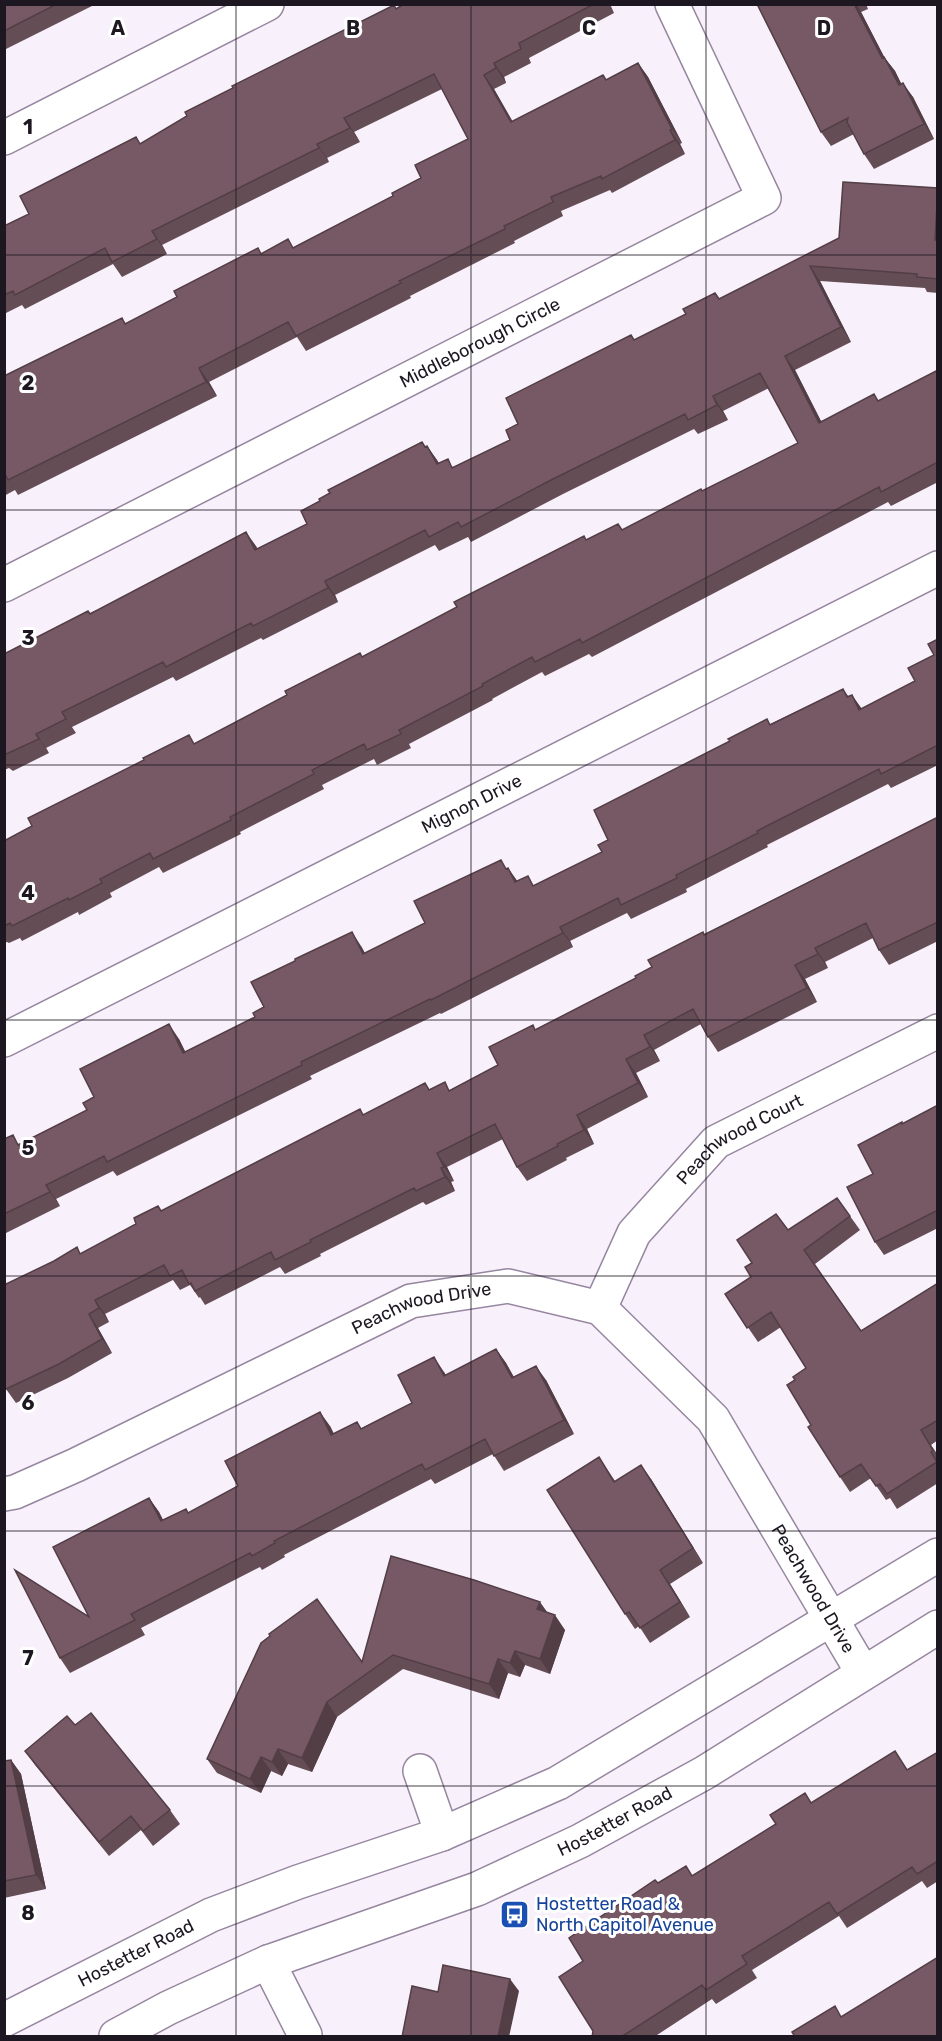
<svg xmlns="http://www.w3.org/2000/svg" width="942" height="2041" font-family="Rubik,sans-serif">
  <rect width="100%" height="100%" fill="#f8f1fc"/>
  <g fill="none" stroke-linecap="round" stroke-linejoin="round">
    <defs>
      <g id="minor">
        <path d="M4,138L267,4"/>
        <path id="s1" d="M4,585L764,198L672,4"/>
        <path id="s2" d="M4,1040L938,568"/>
        <path id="s3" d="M600,1308L634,1233L716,1142L938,1031"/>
        <path id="s4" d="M4,1494L15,1492L76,1465L411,1301L508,1286L600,1308L713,1419L863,1673"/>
        <path d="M420,1771L442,1834"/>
        <path d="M268,1962L305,2035"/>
      </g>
      <g id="secondary">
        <path id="s5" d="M4,2020L211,1915L298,1882L442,1834L558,1783L938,1555"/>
        <path id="s6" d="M116,2036L168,2008L268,1962L477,1889L580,1841L704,1773L938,1627"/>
      </g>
    </defs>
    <use href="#minor" stroke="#96869f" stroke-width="36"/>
    <use href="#secondary" stroke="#96869f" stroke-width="36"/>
    <use href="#minor" stroke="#fff" stroke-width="33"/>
    <use href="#secondary" stroke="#fff" stroke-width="33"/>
  </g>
  <path fill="#654d56" d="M4,4H96L4,50Z
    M404,4H610L614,13L529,58L531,63L504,77L506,83L494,89L513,122L606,80L638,63L648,77L682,143L680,144L685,154L612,193L610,190L561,211L563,216L514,241L515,243L410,296L411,298L306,351L297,337L209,382L217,396L18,495L15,490L4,496V376L122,318L126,324L261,253L294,247L393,196L421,178L468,139L442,89L354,132L360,142L327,158L329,162L162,245L167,254L122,277L113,264L25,309L22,305L4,314V226L29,214L141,144Z
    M757,4H866L868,9L861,12L884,57L895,71L901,84L913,97L934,139L874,169L864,154L854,134L831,146L821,132Z
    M938,188V293L927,292L925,288L820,281L851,342L795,370L821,421L879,401L938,370V482L891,506L888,502L592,657L589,654L545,676L542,672L492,699L493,700L409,744L411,748L377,765L374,759L322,785L324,789L240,832L241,834L163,873L159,867L110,893L112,897L79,915L78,912L22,941L20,938L9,943L7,942L4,943V841L195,743L587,540L622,530L702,491L798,443L769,388L723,411L728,420L698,434L694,429L563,494L471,542L468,537L439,551L435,545L335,595L338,602L263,640L261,638L176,681L173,677L72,727L76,733L46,748L49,753L13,771L9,768L4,770V654L90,613L256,546L257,549L307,524L427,446L439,463L454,467L510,440L518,424L634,340L686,314L715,293L720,299Z
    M938,639V765L891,788L888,784L767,845L768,847L686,889L687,892L631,919L627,913L570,941L573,947L441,1014L440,1013L310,1076L312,1079L117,1176L113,1171L56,1199L60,1206L4,1234V1139L19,1144L87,1110L94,1097L179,1039L185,1052L255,1017L264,1007L361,946L365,953L425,923L506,868H508L517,881L528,876L534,886L602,852L608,840L770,724L843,689L849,697L852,695L861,709L915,681L934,655Z
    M938,817V941L889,965L879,950L873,938L825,962L828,968L805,979L817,1002L718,1052L708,1037L701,1024L654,1050L660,1061L636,1073L648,1097L587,1129L594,1144L566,1158L567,1160L527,1181L517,1167L503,1139L447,1167L454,1181L451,1182L455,1191L426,1205L423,1202L320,1254L321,1256L285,1274L280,1267L205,1305L200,1297L199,1298L190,1285L180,1290L173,1280L105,1314L109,1322L98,1328L112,1353L68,1378L16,1403L6,1389L81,1254L162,1211L360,1109L363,1115L425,1083L430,1090H450L498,1065L536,1029L636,978L704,934Z
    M938,1105V1228L884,1255L875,1242L873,1174L903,1124Z
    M837,1198L860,1230L815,1264L861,1331L938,1283V1440L931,1445L938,1455V1483L897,1509L890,1498L886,1500L871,1478L850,1492L840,1477L811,1425L795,1380L806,1368L781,1327L758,1342L725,1294L751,1277L752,1263L788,1230Z
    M496,1349L506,1363L514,1377L546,1380L574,1434L504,1471L493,1454L435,1484L431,1479L284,1555L285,1557L262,1570L260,1567L141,1628L145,1635L70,1673L60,1658L89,1617L149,1498L159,1512L163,1520L189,1513L238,1486L330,1426L334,1434L362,1428L412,1403L444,1372L446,1375Z
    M599,1457L615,1481L651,1479L703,1563L670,1584L690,1617L650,1643L639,1626L635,1629L625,1614Z
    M547,1613L565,1630L550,1674L525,1665L520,1677L508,1673L499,1699L403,1669L337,1717L312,1772L288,1764L282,1776L271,1771L261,1793L217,1773L207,1759L362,1662Z
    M75,1725L170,1810L180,1824L153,1846L141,1830L109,1856L35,1765L25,1751Z
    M938,1752V1881L927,1888L922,1881L847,1928L839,1916L752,1970L757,1978L716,2004L712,1999L654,2037H592L593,2031L583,1961L658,1883L693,1876L776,1824L812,1803L908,1770Z
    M11,1760L21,1774L46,1889L4,1898V1761Z"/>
  <path fill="#533e46" d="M854,4H856L861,12L892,72L882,58Z
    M884,57L895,71L909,99L899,85Z
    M494,63L504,77L506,83L496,68Z
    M638,63L648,77L682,143L672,129Z
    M484,75L494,89L521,137L511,122Z
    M903,83L913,97L934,139L924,124Z
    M344,118L354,132L360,142L350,128Z
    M670,130L680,144L685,154L675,140Z
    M317,144L327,158L329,162L319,148Z
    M938,201V243L935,240Z
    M152,231L162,245L167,254L157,239Z
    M810,266L820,281L851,342L841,327Z
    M785,356L795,370L829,437L819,423Z
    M199,368L209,382L217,396L206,382Z
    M713,396L723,411L728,420L717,405Z
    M427,446L437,460L447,479L437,464Z
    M246,532L256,546L265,564L255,550Z
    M325,581L335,595L338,602L328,588Z
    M852,695L862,709L859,710Z
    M36,734L46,748L49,753L39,739Z
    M501,860L511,875L508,868L518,882L525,896Z
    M560,927L570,941L573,947L563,933Z
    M352,932L361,946L372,968L363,954Z
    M815,948L825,962L828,968L818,954Z
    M795,965L805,979L817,1002L807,988Z
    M169,1024L179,1039L193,1067L183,1053Z
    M644,1035L654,1050L660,1061L650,1047Z
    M626,1059L636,1073L648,1097L638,1083Z
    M577,1115L587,1129L594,1144L584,1130Z
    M437,1153L447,1167L454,1181L444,1167Z
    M441,1168L451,1182L455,1191L445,1177Z
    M46,1185L56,1199L60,1206L50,1192Z
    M95,1300L105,1314L109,1322L99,1308Z
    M89,1314L98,1328L112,1353L102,1339Z
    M496,1349L506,1363L522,1393L512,1378Z
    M434,1357L444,1372L453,1390L444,1376Z
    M536,1366L546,1380L574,1434L564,1420Z
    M320,1412L330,1426L341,1449L331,1435Z
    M641,1465L651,1479L703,1563L693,1548Z
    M149,1498L159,1512L171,1536L161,1521Z
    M660,1570L670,1584L690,1617L680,1602Z
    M540,1602L550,1616L537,1609Z
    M555,1615L565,1630L550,1674L540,1659Z
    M515,1651L525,1665L520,1677L510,1663Z
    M498,1659L508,1673L499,1699L489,1684Z
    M327,1702L337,1717L312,1772L302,1758Z
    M278,1749L288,1764L282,1776L272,1762Z
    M261,1757L271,1771L261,1793L250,1779Z
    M11,1760L21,1774L46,1889L36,1875Z
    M510,1979L519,1991L509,2037H498Z"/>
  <path fill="#765964" stroke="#533e46" stroke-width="1.5" d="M4,4H57L4,31Z
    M404,4H594L519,43L521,49L494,63L496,68L484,75L511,122L603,75L606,80L638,63L672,129L670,130L675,140L602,179L601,176L551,197L553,202L504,226L505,229L399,281L401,283L296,336L288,322L199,368L206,382L8,480L6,476H4V376L122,318L125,324L177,297L174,291L258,248L261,254L288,239L293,248L393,196L392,193L421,178L415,165L468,139L434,74L344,118L350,128L317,144L319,148L152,231L157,239L112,262L105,248L15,295L13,291L4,295V226L29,214L20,196L136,137L140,144L187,116L185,112L233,88L232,86L394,5L396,9Z
    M757,4H854L882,58L884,57L899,85L903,83L924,124L864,154L847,122L848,118L821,132Z
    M843,182L938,188L935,240H938V279L917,277V274L810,266L841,327L785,356L819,423L874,394L878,401L938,370V462L881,492L879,487L582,643L580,639L535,662L532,657L482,684L483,686L399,730L401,734L367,750L364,744L312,770L314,774L230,817L231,820L153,859L150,853L100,879L102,883L69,900L68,898L12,926L10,923L4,926V841L32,826L28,818L144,760L143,758L189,735L194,744L287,695L285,691L360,653L362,657L457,607L454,602L584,536L586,540L618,524L622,530L701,489L702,491L798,443L760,373L713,396L717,405L688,420L685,414L553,479L461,527L458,522L429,537L425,530L325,581L328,588L253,626L251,623L166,667L163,662L62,712L66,719L36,734L39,739L4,755V654L88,611L90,614L246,532L255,550L307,524L301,511L320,501L319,499L330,493L328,490L422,442L425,447L427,446L437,464L448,459L452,468L510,440L506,430L518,424L506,398L631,335L634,340L686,314L683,309L715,293L719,299L839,238Z
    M938,639V745L881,774L879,769L757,831L758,833L676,875L677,878L621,905L618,898L560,927L563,933L431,1000L430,999L301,1062L302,1065L107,1162L104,1156L46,1185L50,1192L4,1214V1139L13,1135L18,1145L87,1110L83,1103L94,1097L80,1069L169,1024L183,1053L255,1017L253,1013L264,1007L251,982L295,961V959L352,932L363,954L425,923L414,901L501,860L506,869L508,868L515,882L528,876L533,886L602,852L598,845L608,840L594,810L730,741L728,739L767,719L770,725L843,689L847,697L852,695L859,710L915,681L908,668L934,655L928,644Z
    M938,817V922L879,950L866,923L815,948L818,954L795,965L807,988L708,1037L693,1009L644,1035L650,1047L626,1059L638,1083L577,1115L584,1130L557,1144L558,1146L517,1167L495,1124L437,1153L444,1167L441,1168L445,1177L416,1191L414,1188L310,1240L311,1242L275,1260L271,1252L195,1291L191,1283L189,1284L182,1270L170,1276L164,1265L95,1300L99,1308L89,1314L102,1339L59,1364L6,1389L4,1386V1285L54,1261L77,1247L80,1254L136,1224L134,1218L158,1206L161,1211L360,1109L363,1115L425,1083L429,1090L445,1082L449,1091L498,1065L489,1047L533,1025L535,1030L636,978L635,976L652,967L648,960L703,932L704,935Z
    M938,1105V1210L875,1242L847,1187L873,1174L858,1145L902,1122V1124Z
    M837,1198L850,1216L804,1250L861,1331L938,1283V1420L921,1430L933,1450L931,1452L937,1462L887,1494L880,1484L876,1486L861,1464L840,1477L808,1427L811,1425L787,1385L795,1380L793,1377L806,1368L771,1312L747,1328L725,1294L751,1277L745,1267L752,1263L737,1240L776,1214L788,1230Z
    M496,1349L512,1378L536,1366L564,1420L494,1456L485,1439L425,1470L422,1464L274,1541L275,1543L252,1556L250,1553L131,1614L135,1620L60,1658L15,1570L89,1617L53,1547L149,1498L161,1521L186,1509L188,1513L238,1486L225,1461L320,1412L331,1435L357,1422L361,1429L412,1403L398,1375L434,1357L444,1376Z
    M599,1457L614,1482L641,1465L693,1548L660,1570L680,1602L640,1628L629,1612L625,1614L547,1490Z
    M391,1556L474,1580L540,1602L537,1609L555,1615L540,1659L515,1651L510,1663L498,1659L489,1684L393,1655L327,1702L302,1758L278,1749L272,1762L261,1757L250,1779L207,1759L261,1643L270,1636L269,1634L317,1599L362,1662Z
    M91,1713L170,1810L143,1831L131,1816L99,1842L25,1751L67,1716L75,1725Z
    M895,1751L907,1770L938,1752V1861L917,1874L912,1867L837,1914L829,1902L742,1956L747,1964L706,1990L702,1985L621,2037H592L593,2031L559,1977L583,1961L569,1938L655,1880L658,1883L686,1866L692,1876L776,1824L770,1815L805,1793L811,1803Z
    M11,1760L36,1875L4,1881V1761Z
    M938,1957V2037H795L792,2032L835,2006L841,2017Z
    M443,1965L510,1979L498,2037H402L412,1986L438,1992Z"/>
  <path fill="none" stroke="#1d1721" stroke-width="1.5" stroke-opacity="0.55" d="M236,4V2036M471,4V2036M706,4V2036M4,255H938M4,510H938M4,765H938M4,1020H938M4,1276H938M4,1531H938M4,1786H938"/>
  <defs>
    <symbol id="bus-square" viewBox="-11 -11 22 22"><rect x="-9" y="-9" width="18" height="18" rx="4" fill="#1a4fb4" stroke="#fff"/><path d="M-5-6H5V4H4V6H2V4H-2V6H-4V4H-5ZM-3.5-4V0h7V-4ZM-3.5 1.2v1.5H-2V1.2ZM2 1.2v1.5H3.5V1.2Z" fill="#fff"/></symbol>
  </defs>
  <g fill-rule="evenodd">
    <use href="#bus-square" x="498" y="1898" width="33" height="33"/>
  </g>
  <g text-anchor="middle" stroke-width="6" stroke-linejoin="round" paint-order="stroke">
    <g font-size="18" fill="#1d1721" stroke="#fff">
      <text dy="6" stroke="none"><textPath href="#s1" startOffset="534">Middleborough Circle</textPath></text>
      <text dy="6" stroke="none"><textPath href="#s2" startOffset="524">Mignon Drive</textPath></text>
      <text dy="6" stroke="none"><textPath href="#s3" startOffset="226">Peachwood Court</textPath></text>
      <text dy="6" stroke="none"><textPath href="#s4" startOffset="459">Peachwood Drive</textPath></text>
      <text dy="6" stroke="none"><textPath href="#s4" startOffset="999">Peachwood Drive</textPath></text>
      <text dy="6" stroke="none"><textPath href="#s6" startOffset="544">Hostetter Road</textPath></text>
      <text dy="6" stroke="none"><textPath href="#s5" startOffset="148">Hostetter Road</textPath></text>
    </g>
    <g font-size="18" fill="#164399" stroke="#fff" text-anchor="start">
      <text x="536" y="1910">Hostetter Road &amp;<tspan x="536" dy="21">North Capitol Avenue</tspan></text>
    </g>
  </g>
  <g font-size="20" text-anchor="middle" font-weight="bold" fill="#1d1721" stroke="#fff" stroke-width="6" stroke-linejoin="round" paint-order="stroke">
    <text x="118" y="35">A</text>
    <text x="353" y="35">B</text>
    <text x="589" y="35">C</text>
    <text x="824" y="35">D</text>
    <text x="28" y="134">1</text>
    <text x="28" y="390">2</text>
    <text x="28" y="645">3</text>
    <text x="28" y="900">4</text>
    <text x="28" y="1155">5</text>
    <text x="28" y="1410">6</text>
    <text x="28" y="1665">7</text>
    <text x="28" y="1920">8</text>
  </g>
  <rect width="942" height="2041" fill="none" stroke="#1d1721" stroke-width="12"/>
</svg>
